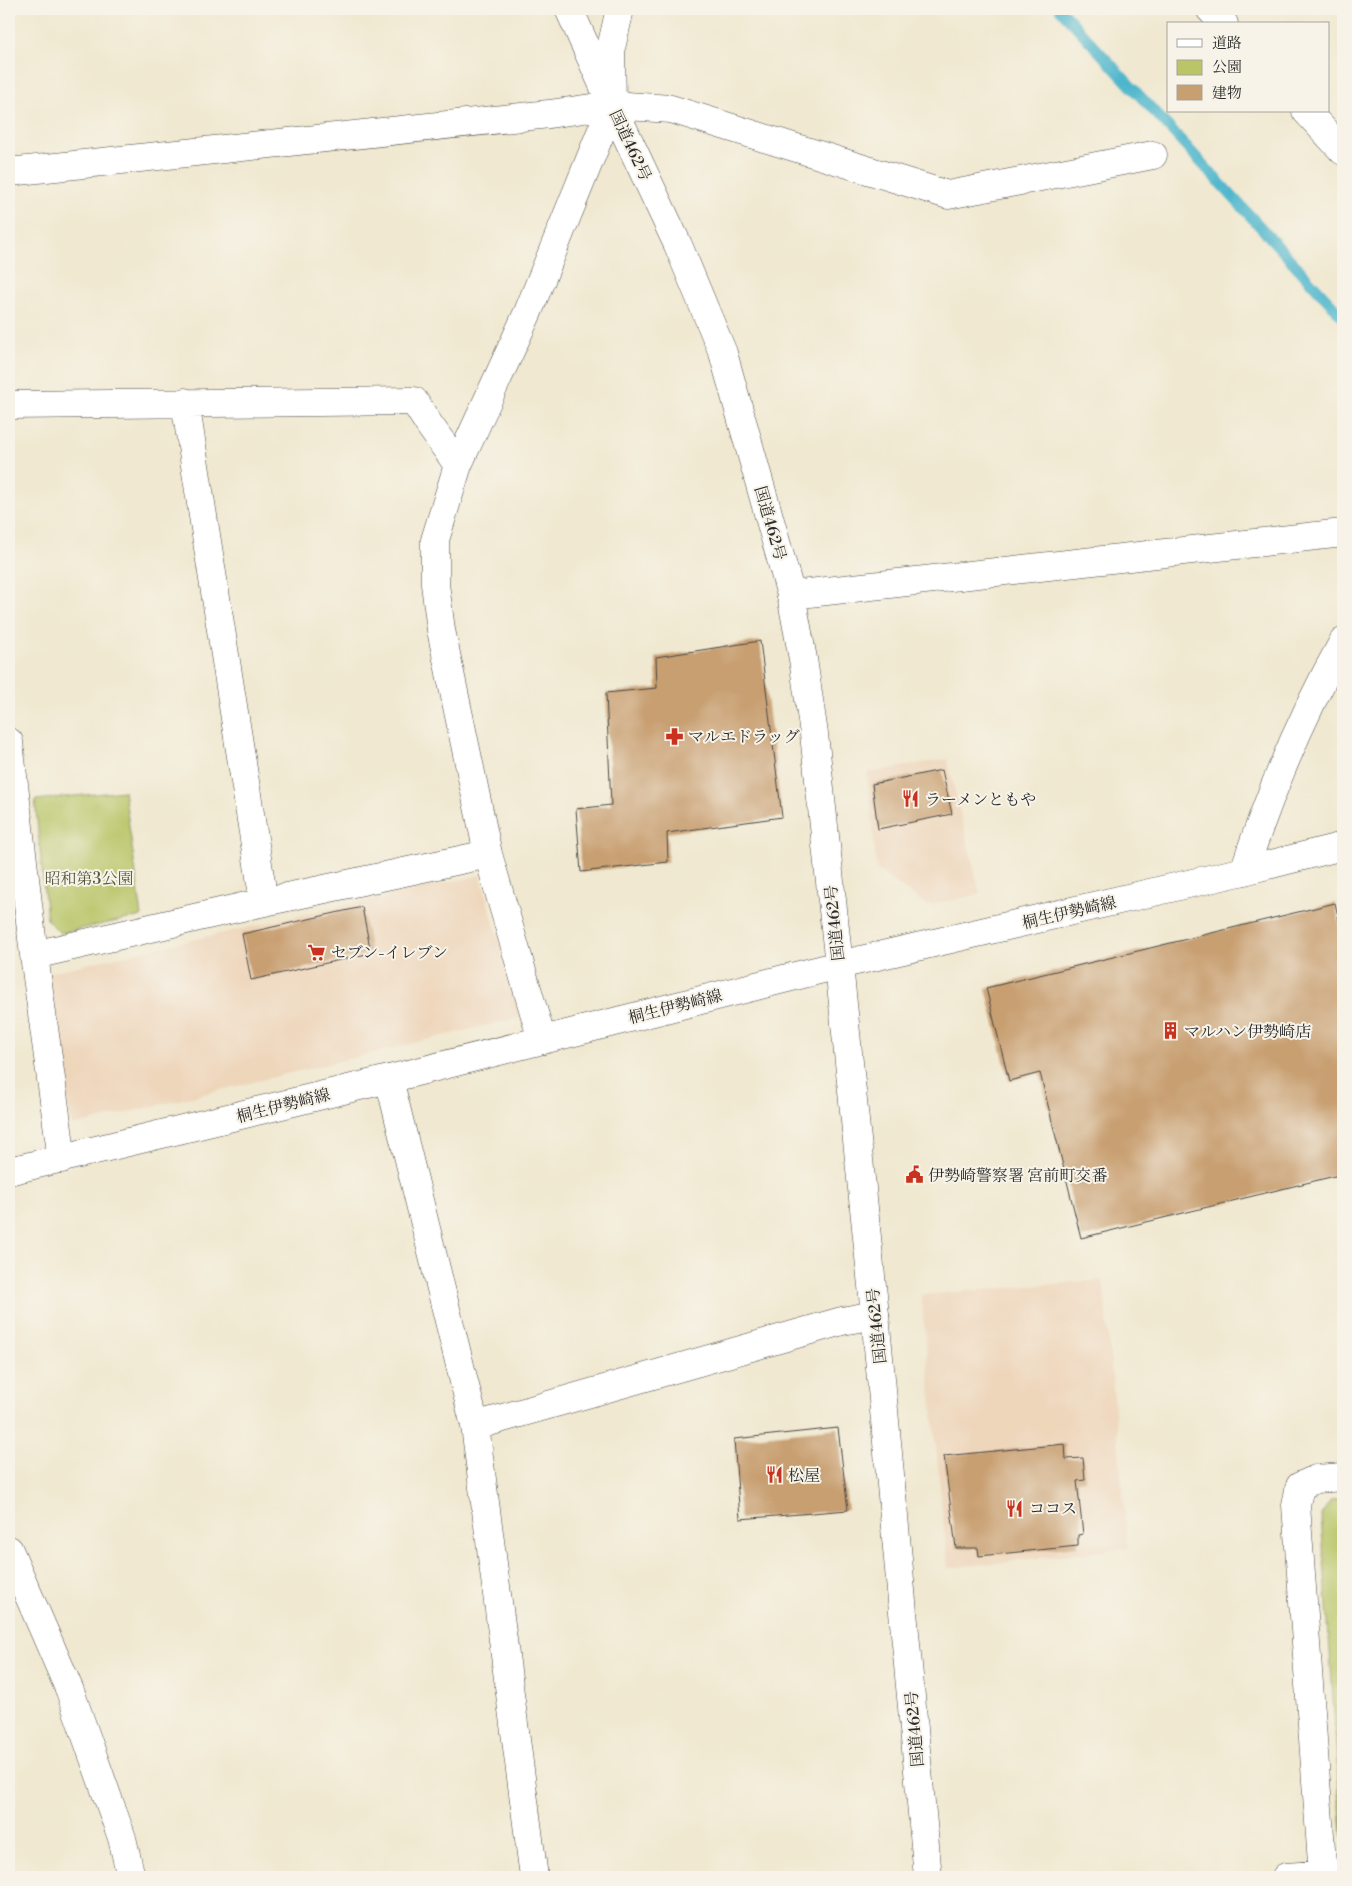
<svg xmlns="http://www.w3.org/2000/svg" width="1352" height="1886" font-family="'Libre Bodoni','Noto Serif JP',serif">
  <rect width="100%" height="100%" fill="#f7f3e8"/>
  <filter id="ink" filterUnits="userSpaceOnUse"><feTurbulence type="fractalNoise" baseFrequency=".02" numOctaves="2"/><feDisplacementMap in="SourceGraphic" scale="10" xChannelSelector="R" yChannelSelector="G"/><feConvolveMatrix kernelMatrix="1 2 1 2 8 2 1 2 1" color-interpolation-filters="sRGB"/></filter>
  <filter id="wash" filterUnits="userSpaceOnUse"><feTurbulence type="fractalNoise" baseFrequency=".0096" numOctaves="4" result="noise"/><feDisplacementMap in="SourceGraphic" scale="20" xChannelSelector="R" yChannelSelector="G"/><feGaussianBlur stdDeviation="1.12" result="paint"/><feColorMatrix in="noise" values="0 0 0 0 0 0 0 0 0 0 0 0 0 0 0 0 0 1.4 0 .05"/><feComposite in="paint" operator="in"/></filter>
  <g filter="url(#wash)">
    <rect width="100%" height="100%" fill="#f0e8d0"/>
    <path fill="#eed6bb" d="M947,759L980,894L927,905L877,870L867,773Z
      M480,875L521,1017L72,1126L47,973Z
      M1103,1280L1128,1548L948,1568L921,1295Z"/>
    <path fill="#b9c567" stroke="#727849" d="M124,791L142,916L60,933L47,920L35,800Z
      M1343,1499V1837L1342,1836L1321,1515L1331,1500Z"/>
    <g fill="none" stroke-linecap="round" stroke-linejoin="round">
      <path stroke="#4eb6cc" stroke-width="11" d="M1060,9L1343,317"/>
    </g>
    <g id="blocks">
      <path fill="#c89f71" d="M760,641L782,817L667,833L668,862L581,872L576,809L611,805L606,693L657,688L656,657Z
        M942,770L952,814L878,829L872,784Z
        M1335,903L1343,938V1174L1081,1238L1040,1073L1009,1081L986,988Z
        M362,907L371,953L251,980L242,934Z
        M838,1428L848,1510L740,1519L734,1439Z
        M1065,1444L1066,1459L1083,1458L1085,1480L1077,1481L1083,1534L1078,1535V1546L979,1556L978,1548H956L944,1456Z"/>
    </g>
  </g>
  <g filter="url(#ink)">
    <use href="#blocks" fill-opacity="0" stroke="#494744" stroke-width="1"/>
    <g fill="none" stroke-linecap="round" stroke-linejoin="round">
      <defs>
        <path id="minor" d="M1210,9L1224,24
          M1306,111L1343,151
          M9,172L549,114L612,105L671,109L948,195L1153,155
          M185,402L264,902
          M9,405L414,401L430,426L458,465
          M791,595L1343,533
          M9,742L34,955L264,902L488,854
          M1244,871C1270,792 1302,715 1343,642
          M34,955L62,1159
          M542,1040L488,854L441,630L435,584V540L458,465L528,312L612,105L611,48L620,9
          M389,1079L475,1426L534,1877
          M475,1426L842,1321L875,1315
          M9,1550L70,1691L122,1838L131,1877
          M1286,1877L1343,1873
          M1323,1877L1296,1505L1300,1486L1316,1479L1343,1477"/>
        <path id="major" d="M9,1171L389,1079L839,965L1244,871L1343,846"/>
        <path id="highway" d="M569,9L612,105L678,245L723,353L791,595L803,659L814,734L839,965L875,1315L928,1877"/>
      </defs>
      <use href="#minor" stroke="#494744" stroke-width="29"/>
      <use href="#major" stroke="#494744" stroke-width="29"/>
      <use href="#highway" stroke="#494744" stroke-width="29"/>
      <use href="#minor" stroke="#fff" stroke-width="28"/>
      <use href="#major" stroke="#fff" stroke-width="28"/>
      <use href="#highway" stroke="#fff" stroke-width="28"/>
    </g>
  </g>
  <defs>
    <symbol id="pharmacy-bare" viewBox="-9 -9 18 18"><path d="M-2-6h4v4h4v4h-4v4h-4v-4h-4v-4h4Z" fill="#c8321e" stroke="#f7f3e8" stroke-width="2.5" paint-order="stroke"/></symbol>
    <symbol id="restaurant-bare" viewBox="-9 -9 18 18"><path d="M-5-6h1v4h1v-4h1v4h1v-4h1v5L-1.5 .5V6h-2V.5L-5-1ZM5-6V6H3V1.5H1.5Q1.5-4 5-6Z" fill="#c8321e" stroke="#f7f3e8" stroke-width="2.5" paint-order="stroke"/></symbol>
    <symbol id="supermarket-bare" viewBox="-9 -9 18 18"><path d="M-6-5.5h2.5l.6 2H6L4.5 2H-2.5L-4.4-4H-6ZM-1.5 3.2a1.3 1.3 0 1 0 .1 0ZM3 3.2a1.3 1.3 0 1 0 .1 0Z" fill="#c8321e" stroke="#f7f3e8" stroke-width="2.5" paint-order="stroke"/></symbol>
    <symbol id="building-bare" viewBox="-9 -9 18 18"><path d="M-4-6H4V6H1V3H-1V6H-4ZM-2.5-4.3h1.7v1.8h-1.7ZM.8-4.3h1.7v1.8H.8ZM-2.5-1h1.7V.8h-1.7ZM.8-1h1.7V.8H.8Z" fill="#c8321e" stroke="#f7f3e8" stroke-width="2.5" paint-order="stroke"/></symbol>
    <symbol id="civic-bare" viewBox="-9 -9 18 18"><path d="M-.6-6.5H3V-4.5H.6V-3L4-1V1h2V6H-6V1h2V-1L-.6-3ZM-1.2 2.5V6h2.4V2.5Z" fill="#c8321e" stroke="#f7f3e8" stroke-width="2.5" paint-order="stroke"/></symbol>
  </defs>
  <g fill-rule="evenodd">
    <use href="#pharmacy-bare" x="662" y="724" width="25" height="25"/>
    <use href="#restaurant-bare" x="898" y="786" width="25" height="25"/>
    <use href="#supermarket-bare" x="304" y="940" width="25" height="25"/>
    <use href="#building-bare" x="1158" y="1018" width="25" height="25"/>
    <use href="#civic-bare" x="902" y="1162" width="25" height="25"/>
    <use href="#restaurant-bare" x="762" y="1462" width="25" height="25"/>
    <use href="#restaurant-bare" x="1002" y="1496" width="25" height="25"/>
  </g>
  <g text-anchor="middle" stroke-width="4" stroke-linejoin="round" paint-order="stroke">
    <g font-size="16" fill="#2b2b2b" stroke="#f7f3e8">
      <text transform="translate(631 145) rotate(65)" y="6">国道462号</text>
      <text transform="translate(771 523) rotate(74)" y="6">国道462号</text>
      <text transform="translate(1069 912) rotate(-13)" y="6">桐生伊勢崎線</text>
      <text transform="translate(834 923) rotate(-96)" y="6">国道462号</text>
      <text transform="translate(675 1006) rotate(-14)" y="6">桐生伊勢崎線</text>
      <text transform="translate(283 1105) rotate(-14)" y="6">桐生伊勢崎線</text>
      <text transform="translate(876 1326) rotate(-96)" y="6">国道462号</text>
      <text transform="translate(914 1729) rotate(-95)" y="6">国道462号</text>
    </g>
    <g font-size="16" fill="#2b2b2b" stroke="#f7f3e8" text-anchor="start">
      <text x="688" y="742">マルエドラッグ</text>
      <text x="925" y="805">ラーメンともや</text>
      <text x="331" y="958">セブン-イレブン</text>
      <text x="1184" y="1037">マルハン伊勢崎店</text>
      <text x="928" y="1181">伊勢崎警察署 宮前町交番</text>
      <text x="788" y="1481">松屋</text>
      <text x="1029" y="1514">ココス</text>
    </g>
    <g font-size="16" fill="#56593d" stroke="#f7f3e8">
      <text x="89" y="884">昭和第3公園</text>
    </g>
  </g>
  <rect width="1352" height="1886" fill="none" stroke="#f7f3e8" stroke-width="30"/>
  <rect x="1167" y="22" width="162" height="90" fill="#f7f3e8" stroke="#a5a39c"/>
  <rect x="1177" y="39" width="25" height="8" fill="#ffffff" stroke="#a5a39c"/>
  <text x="1212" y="48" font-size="15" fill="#2b2b2b">道路</text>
  <rect x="1177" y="60" width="25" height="15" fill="#b9c567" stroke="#a5a39c"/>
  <text x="1212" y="72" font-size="15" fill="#2b2b2b">公園</text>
  <rect x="1177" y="85" width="25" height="15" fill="#c89f71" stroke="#a5a39c"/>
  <text x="1212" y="98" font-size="15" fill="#2b2b2b">建物</text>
</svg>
